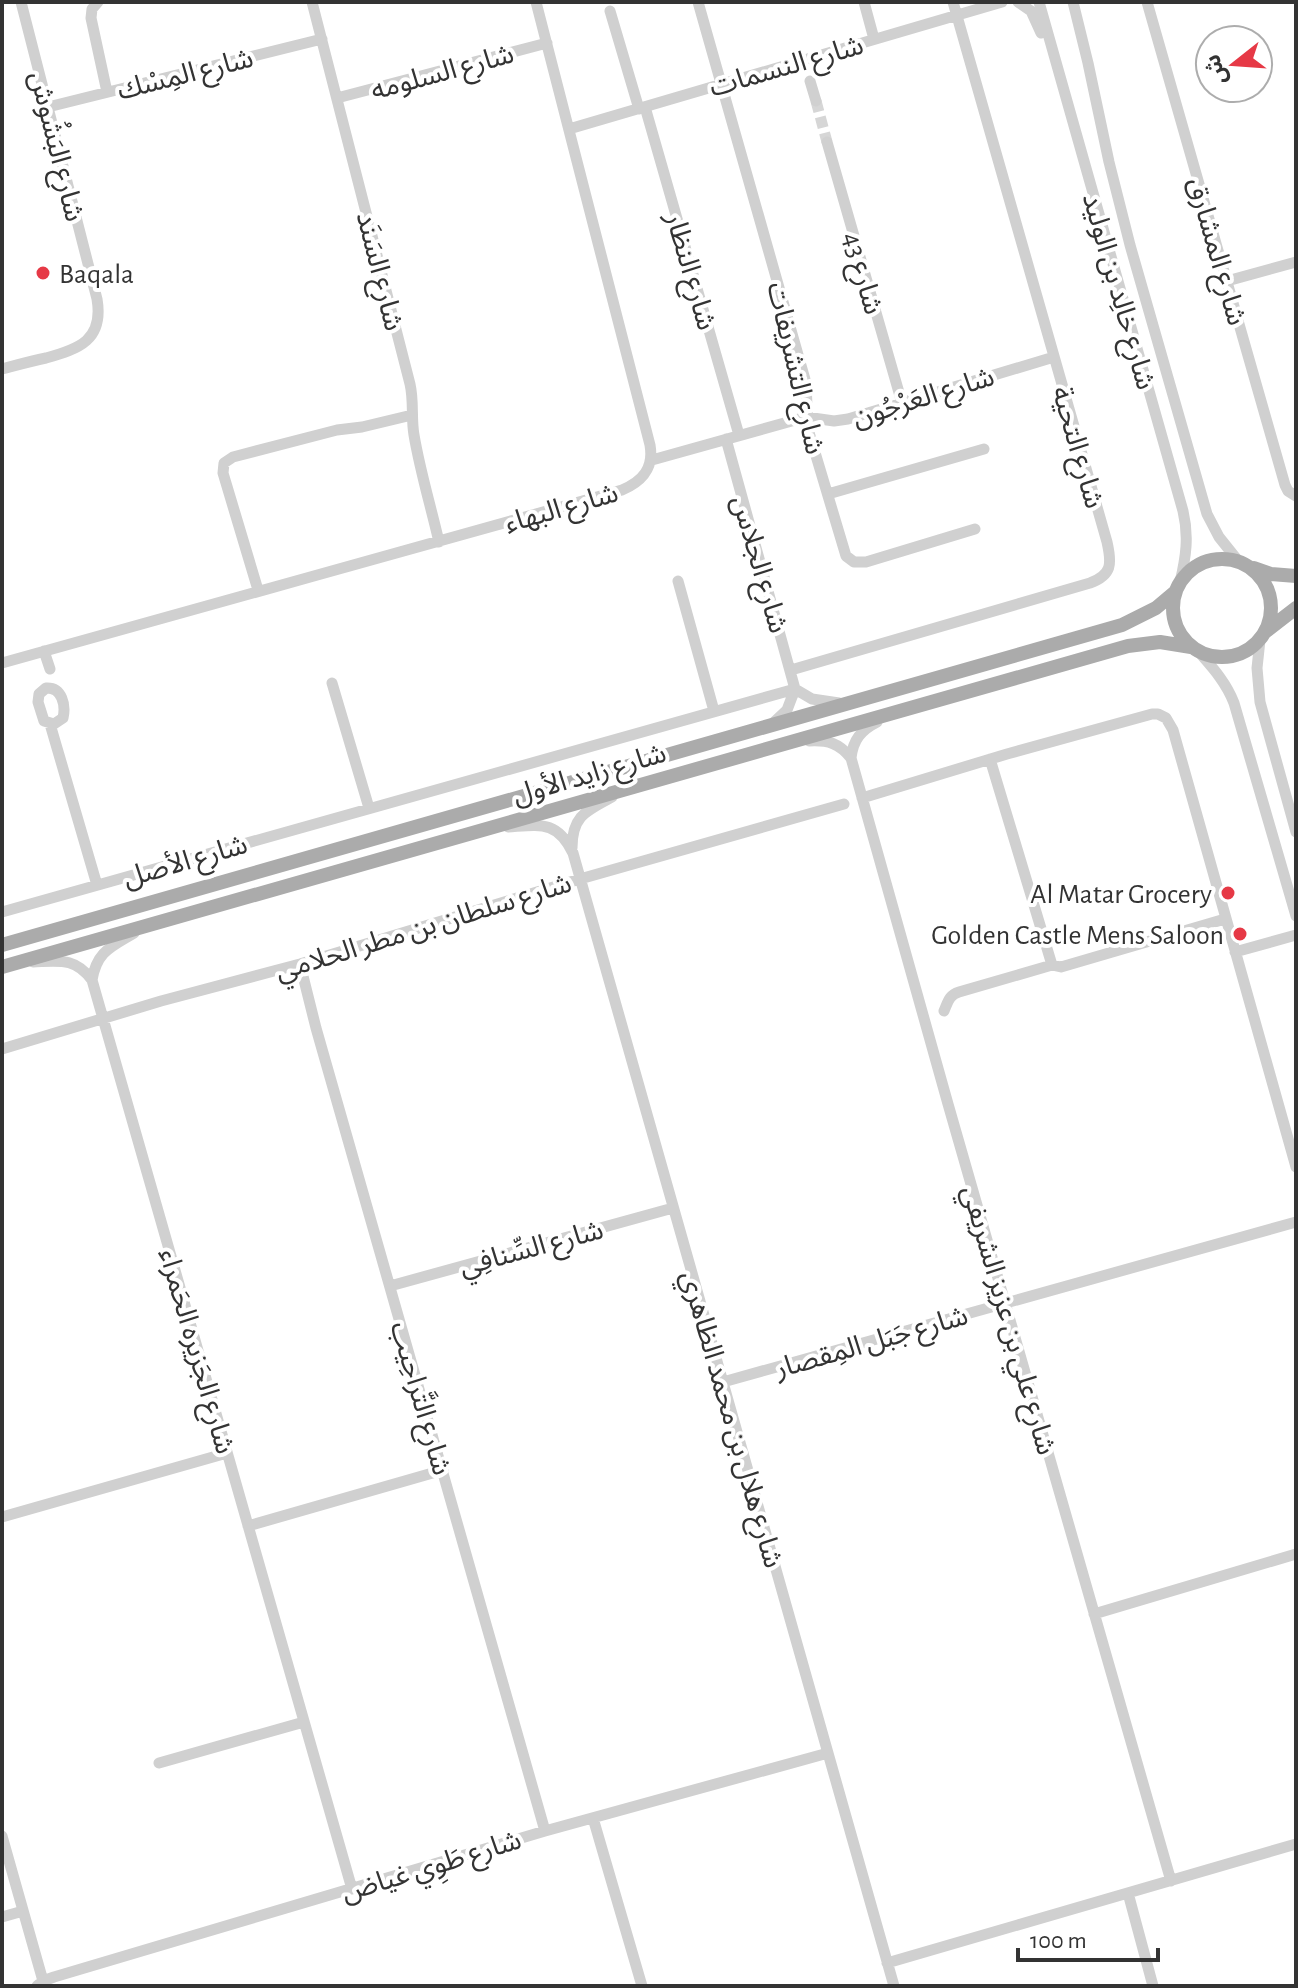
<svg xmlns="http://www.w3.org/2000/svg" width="1298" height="1988" font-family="'Alegreya Sans','Noto Sans Arabic',sans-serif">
  <rect width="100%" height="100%" fill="#fff"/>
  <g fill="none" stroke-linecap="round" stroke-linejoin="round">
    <path stroke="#d6d6d6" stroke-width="11" stroke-dasharray="11 5.5" stroke-linecap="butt" d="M816,101L827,142"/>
    <path stroke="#d0d0d0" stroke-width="11" d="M98,2L92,9L91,18L107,92
      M312,2L410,384C414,401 411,418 414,435C420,471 431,507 439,542
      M698,2L806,383L808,429L846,556L854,562H866L975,529
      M864,2L874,39
      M1018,2L1031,11L1041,33
      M1039,2L1183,511C1189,536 1186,557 1180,582
      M1073,2L1088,63L1109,162L1130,245L1207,514L1219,537L1239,562
      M1147,2L1285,485L1288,491L1296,496
      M610,11L639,109
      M810,81L816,101
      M337,98L547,43
      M48,107L322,39
      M645,107L739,435
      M569,129L1002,2
      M827,142L902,403
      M1227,281L1296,262
      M2,369C17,365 31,361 46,358C79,349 104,340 97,299L21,2
      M726,439L795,689L787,710L771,725
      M652,460L806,417L834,421L848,419L1054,357
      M828,494L984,449
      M678,581L714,711
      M258,590L223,473L224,463L233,457L337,430L362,427L412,415
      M1260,640L1257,668L1260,702L1296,832
      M44,651L50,669
      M1198,651C1212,667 1226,682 1234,703L1296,916
      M2,663C208,604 416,549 622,490C643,481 654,468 650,445L536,2
      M791,670L1090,583C1112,575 1112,564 1107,542L953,2
      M332,683L369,808
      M46,688C62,687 66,705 63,718L54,724L44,721L38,702L39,694Z
      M795,689L812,699L839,703
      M50,724L97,885
      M809,741C828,740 839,743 851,758L948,1104L1171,1881
      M851,758C853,740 861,730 877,722
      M990,759L1052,965
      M862,798L1007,754L1152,714H1158L1166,718L1173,730L1296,1167
      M508,827C540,825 557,820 573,853L894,1986
      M572,848C572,816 586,811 612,797
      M2,912L795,689
      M1235,952L1296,935
      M33,962C59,961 75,957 92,980L352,1889
      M300,964L316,1028L545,1831
      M92,980C97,951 111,947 134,933
      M944,1011C948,1002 949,995 959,992L1052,965L1061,967L1225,919
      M2,1049L161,1001L300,964L580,879L844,804
      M390,1286L673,1208
      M723,1382L1296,1222
      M2,1517L227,1453
      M248,1526L443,1470
      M1094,1614L1296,1554
      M159,1763L304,1722
      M593,1818L642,1986
      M2,1836L43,1981
      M1128,1893L1153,1986
      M2,1917L23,1911
      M887,1963L1296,1844
      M37,1986L43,1981L54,1977L545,1831L828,1753"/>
    <path stroke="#ababab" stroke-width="14" d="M1173 608a49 49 0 1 1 98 0a49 49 0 1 1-98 0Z
      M1254,568L1271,574L1296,576
      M1265,632L1296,608
      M2,945L1122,625L1156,608L1175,592
      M2,967L1128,646L1160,642L1191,647"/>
  </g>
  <g fill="#e63946" stroke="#fff" stroke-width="3">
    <circle cx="43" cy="273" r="8"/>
    <circle cx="1228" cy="893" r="8"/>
    <circle cx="1240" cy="934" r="8"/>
  </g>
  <g text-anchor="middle" stroke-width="8" stroke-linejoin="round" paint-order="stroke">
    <g font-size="28" fill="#333" stroke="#fff">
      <text transform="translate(786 65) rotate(-16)" y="10">شارع النسمات</text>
      <text transform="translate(442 71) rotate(-15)" y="10">شارع السلومه</text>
      <text transform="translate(185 73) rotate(-14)" y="10">شارع المِسْك</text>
      <text transform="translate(58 146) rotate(76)" y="10">شارع البَشُوش</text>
      <text transform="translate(1218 251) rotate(74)" y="10">شارع المشارق</text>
      <text transform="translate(381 271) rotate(76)" y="10">شارع السَنَد</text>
      <text transform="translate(692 271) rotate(74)" y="10">شارع النظار</text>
      <text transform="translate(864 273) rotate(74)" y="10">شارع 43</text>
      <text transform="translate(1120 291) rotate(74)" y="10">شارع خالِد بن الوليد</text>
      <text transform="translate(797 368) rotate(77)" y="10">شارع التشريفات</text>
      <text transform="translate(923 396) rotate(-17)" y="10">شارع العَرْجُون</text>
      <text transform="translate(1079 447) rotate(74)" y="10">شارع التحية</text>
      <text transform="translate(561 507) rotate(-16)" y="10">شارع البهاء</text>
      <text transform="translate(761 564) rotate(74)" y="10">شارع الجلاس</text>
      <text transform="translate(589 773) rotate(-16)" y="10">شارع زايد الأول</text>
      <text transform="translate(185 860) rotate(-16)" y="10">شارع الأصل</text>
      <text transform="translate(423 926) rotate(-17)" y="10">شارع سلطان بن مطر الحلامي</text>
      <text transform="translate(531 1247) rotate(-15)" y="10">شارع السِّنافِي</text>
      <text transform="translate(1010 1320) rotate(74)" y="10">شارع علي بن عزيز الشريفي</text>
      <text transform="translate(871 1341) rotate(-16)" y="10">شارع جَبَل المِقصار</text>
      <text transform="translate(198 1351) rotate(74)" y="10">شارع الجَزيره الحَمراء</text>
      <text transform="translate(422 1398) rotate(74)" y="10">شارع التَّراحِيب</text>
      <text transform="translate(733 1419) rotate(74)" y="10">شارع هلال بن محمد الظاهري</text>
      <text transform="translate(431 1865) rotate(-17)" y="10">شارع طَوِي غياض</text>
    </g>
    <g font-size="28" fill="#333" stroke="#fff" text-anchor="end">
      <text x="59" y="283" text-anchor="start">Baqala</text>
      <text x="1212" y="903">Al Matar Grocery</text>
      <text x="1224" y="944">Golden Castle Mens Saloon</text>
    </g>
  </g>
  <rect width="1298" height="1988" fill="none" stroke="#333333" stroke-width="8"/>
  <g transform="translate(1234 64) rotate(253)"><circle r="38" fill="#ffffff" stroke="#adadad" stroke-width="2"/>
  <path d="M0-6L14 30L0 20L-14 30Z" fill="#e63946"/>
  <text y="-12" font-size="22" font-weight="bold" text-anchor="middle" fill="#333333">ش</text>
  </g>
  <path d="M1018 1948v12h140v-12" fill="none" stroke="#333333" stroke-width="4"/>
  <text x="1030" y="1948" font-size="24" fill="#333333" stroke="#ffffff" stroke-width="6" paint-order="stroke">100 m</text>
</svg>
